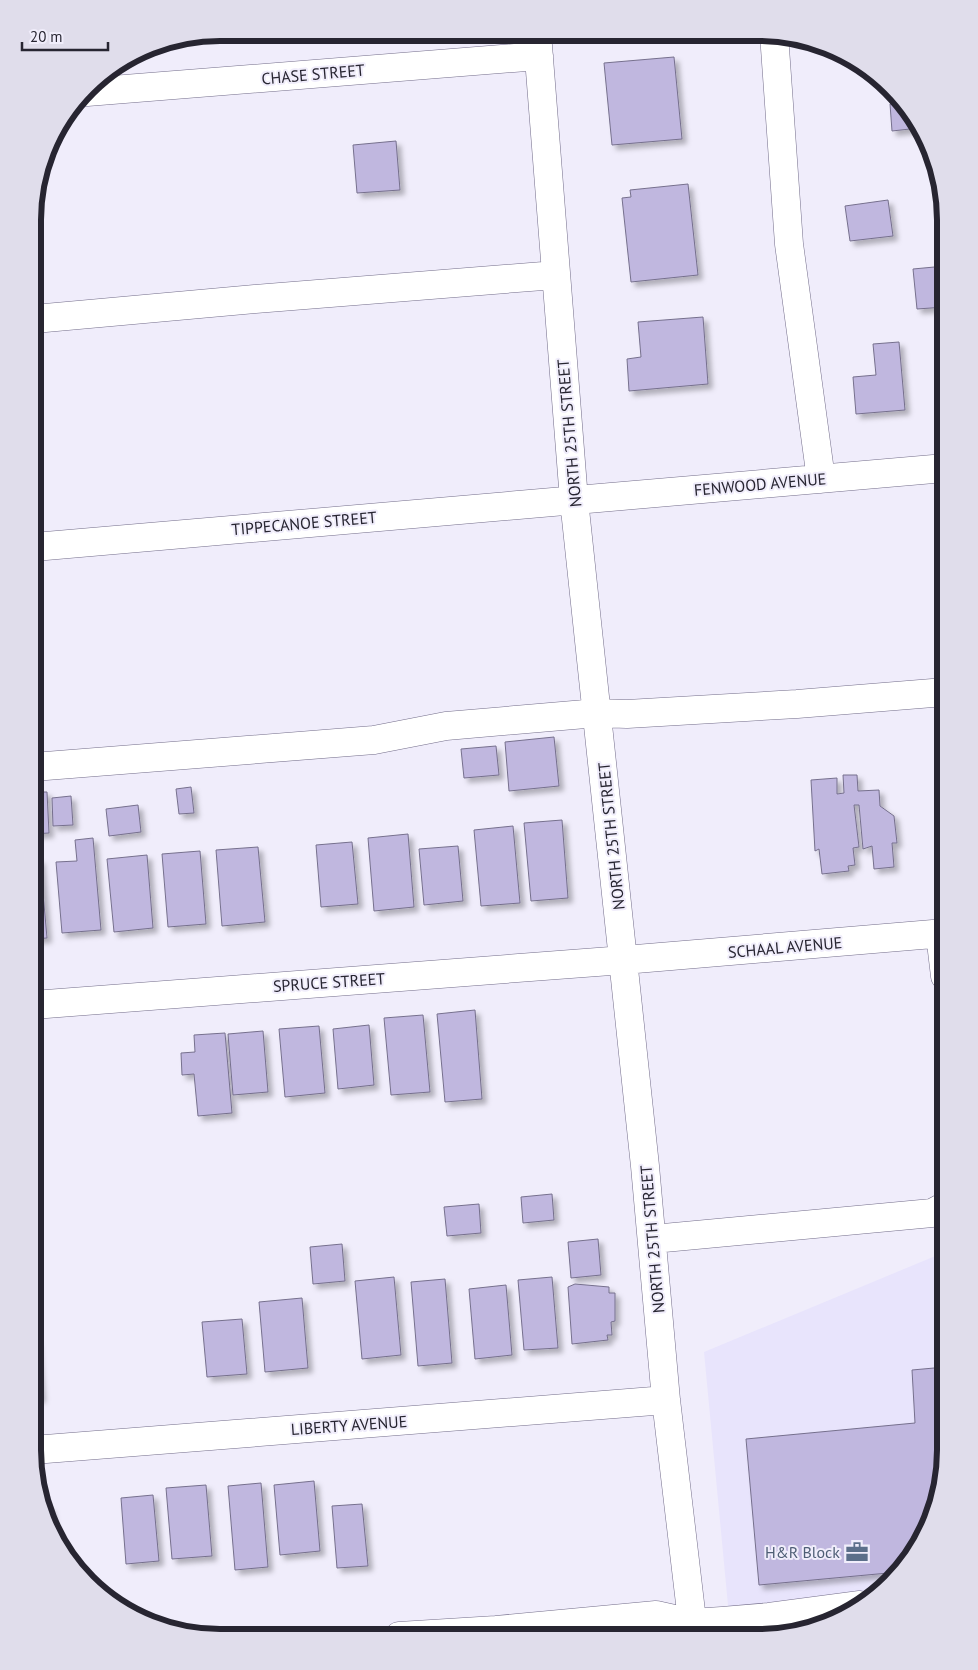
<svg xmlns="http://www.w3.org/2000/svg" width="978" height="1670" font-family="'PT Sans',sans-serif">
  <defs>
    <filter id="shadow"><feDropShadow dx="4.5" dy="4.5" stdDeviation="2.5" flood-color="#0004"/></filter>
  </defs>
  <rect width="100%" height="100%" fill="#f0edfb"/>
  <path fill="#e8e4fc" d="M945,1252V1462L931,1521L907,1564L872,1598L829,1623L758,1637H731L704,1352Z"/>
  <path fill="#c0b7df" stroke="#76708d" filter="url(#shadow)" d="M674,57L682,139L612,145L604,63Z
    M903,103L919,128L892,131L890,104Z
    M396,141L400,190L357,193L353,145Z
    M688,184L698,275L631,282L622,198L631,197L630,190Z
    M888,200L893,236L850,241L845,206Z
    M945,266V307L917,309L913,269Z
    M703,317L708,384L629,391L627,359L641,357L638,322Z
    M899,342L905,410L856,414L853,377L876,375L873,344Z
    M554,737L559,786L509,791L505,742Z
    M496,746L499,775L464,778L461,749Z
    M843,775H857L858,791L879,790L880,806L894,816L897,843H892L894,867L874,869L872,846L863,849L859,805H854L859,847L853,848L855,865L848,866L849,871L822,874L819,849L815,851L811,780L837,778V794L844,793Z
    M191,787L194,813L179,814L176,789Z
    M33,792H47L49,833L33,834Z
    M71,796L73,825L53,826L52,798Z
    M138,805L141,832L109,836L106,809Z
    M562,820L568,898L531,901L524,823Z
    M513,826L520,903L481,906L474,830Z
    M408,834L414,907L374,911L368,838Z
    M93,838L101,930L62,933L56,862L77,861L75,840Z
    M352,842L358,904L321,907L316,845Z
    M458,846L463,901L424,905L419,849Z
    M258,847L265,922L222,926L216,850Z
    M200,851L206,924L168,927L162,854Z
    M147,855L153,928L114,932L107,859Z
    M40,859L47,938L33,939V860Z
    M475,1010L482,1099L445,1102L437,1014Z
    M423,1015L430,1092L391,1095L384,1018Z
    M369,1025L374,1085L338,1089L333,1029Z
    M319,1026L325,1093L285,1097L279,1029Z
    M263,1031L268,1092L233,1095L228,1034Z
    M225,1033L232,1113L198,1116L194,1074L182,1075L181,1053L195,1052L194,1035Z
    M552,1194L554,1220L523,1223L521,1197Z
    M479,1204L481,1233L447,1236L444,1207Z
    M598,1239L601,1275L571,1278L568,1242Z
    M342,1244L345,1281L313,1284L310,1247Z
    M394,1277L401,1355L362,1359L355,1281Z
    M552,1277L558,1348L524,1350L518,1280Z
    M445,1279L452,1363L418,1366L411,1282Z
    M575,1284L609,1287V1293H615V1321L611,1322L612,1335H607L608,1340L572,1344L568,1287Z
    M506,1285L512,1355L475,1359L469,1289Z
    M302,1298L308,1368L265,1372L259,1302Z
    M242,1319L247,1374L207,1377L202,1322Z
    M36,1341L41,1398H33V1342Z
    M945,1367V1462L931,1521L907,1564L899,1572L759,1585L746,1439L915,1423L912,1370Z
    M314,1481L320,1551L280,1555L274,1485Z
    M261,1483L268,1567L235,1570L228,1486Z
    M206,1485L212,1556L172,1559L166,1488Z
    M153,1495L159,1561L126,1564L121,1498Z
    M362,1504L368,1566L337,1568L332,1506Z
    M50,1507L53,1531L47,1521L44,1508Z"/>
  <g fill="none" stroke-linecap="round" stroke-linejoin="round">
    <defs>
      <path id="minor" d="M537,33L574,500L645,1166L666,1400L694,1637
        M774,34L789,244L821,479
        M87,92L539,56
        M34,319L255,299L556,275
        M34,547L945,468
        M33,767L374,740L446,726L597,713L627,714L797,704L945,692
        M940,934L945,976
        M33,1005L624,960L945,933
        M653,1239L932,1213L945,1206
        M33,1450L666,1400
        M399,1636L496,1630L656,1615L692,1623L722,1621L769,1617L860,1605"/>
    </defs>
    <use href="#minor" stroke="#736d8a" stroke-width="29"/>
    <use href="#minor" stroke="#fff" stroke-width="28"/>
  </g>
  <defs>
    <symbol id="office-bare" viewBox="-9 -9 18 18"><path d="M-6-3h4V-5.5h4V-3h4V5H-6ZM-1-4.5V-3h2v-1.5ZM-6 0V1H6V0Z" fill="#5c6f8a" stroke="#f0edfb" stroke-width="2.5" paint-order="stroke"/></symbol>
  </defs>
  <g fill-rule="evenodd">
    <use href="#office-bare" x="841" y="1536" width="32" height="32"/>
  </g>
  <g text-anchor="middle" stroke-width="4" stroke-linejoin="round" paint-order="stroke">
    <g font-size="16" fill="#272531" stroke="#f0edfb">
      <text transform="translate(313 74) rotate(-5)" y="6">CHASE STREET</text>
      <text transform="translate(569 433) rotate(-95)" y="6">NORTH 25TH STREET</text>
      <text transform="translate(760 484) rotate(-5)" y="6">FENWOOD AVENUE</text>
      <text transform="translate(304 523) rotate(-5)" y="6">TIPPECANOE STREET</text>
      <text transform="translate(611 836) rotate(-96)" y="6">NORTH 25TH STREET</text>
      <text transform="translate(785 947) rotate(-5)" y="6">SCHAAL AVENUE</text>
      <text transform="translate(329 982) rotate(-4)" y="6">SPRUCE STREET</text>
      <text transform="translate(652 1239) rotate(-95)" y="6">NORTH 25TH STREET</text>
      <text transform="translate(349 1425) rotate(-4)" y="6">LIBERTY AVENUE</text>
    </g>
    <g font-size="16" fill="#4e5e75" stroke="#f0edfb" text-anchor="end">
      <text x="840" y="1558">H&amp;R Block</text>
    </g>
  </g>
  <path d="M0 0H978V1670H0ZM220 41H758A179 179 0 0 1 937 220V1450A179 179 0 0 1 758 1629H220A179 179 0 0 1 41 1450V220A179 179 0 0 1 220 41Z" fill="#e0ddeb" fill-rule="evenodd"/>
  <path fill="none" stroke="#272531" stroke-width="6" d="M220 41H758A179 179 0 0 1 937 220V1450A179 179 0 0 1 758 1629H220A179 179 0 0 1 41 1450V220A179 179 0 0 1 220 41Z"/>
  <path d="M22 42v8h86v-8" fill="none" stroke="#272531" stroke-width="2.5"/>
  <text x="30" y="42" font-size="15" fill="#272531" stroke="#f0edfb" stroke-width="4" paint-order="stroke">20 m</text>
</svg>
